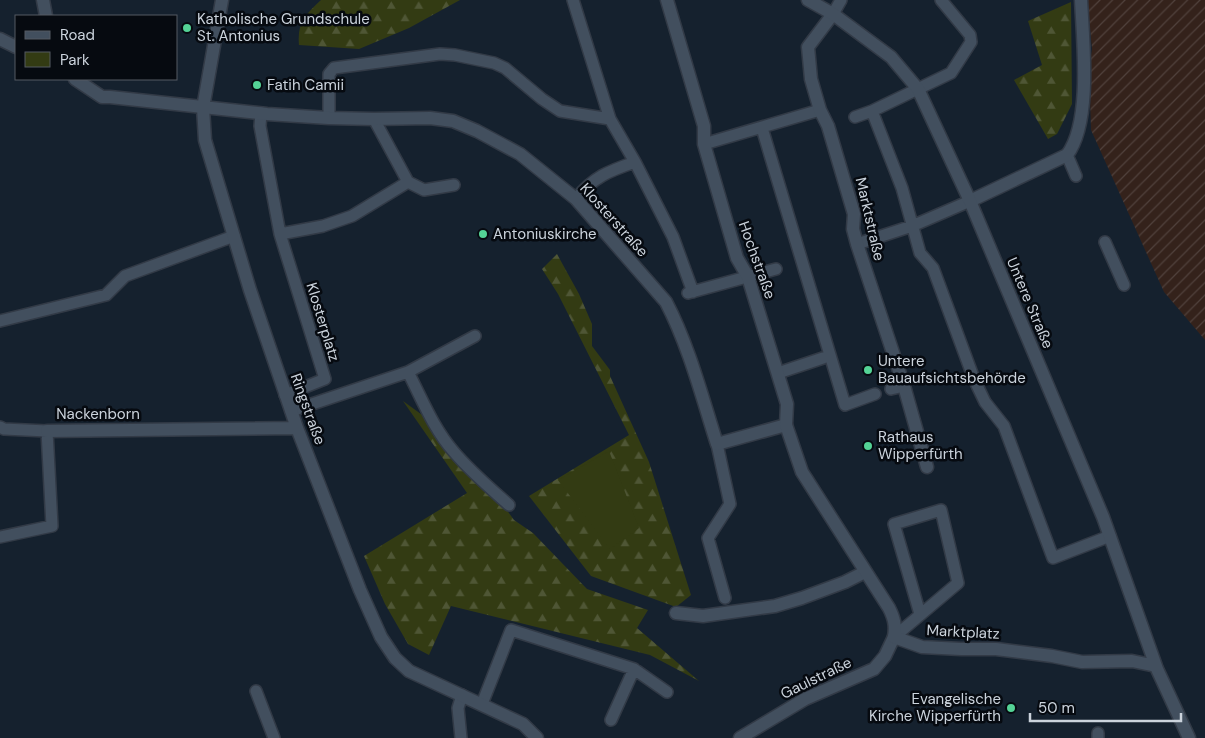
<svg xmlns="http://www.w3.org/2000/svg" width="1205" height="738" font-family="'DM Sans',sans-serif">
  <defs>
    <pattern id="industrial-furrows" width="10" height="10" patternUnits="userSpaceOnUse" patternTransform="scale(1.25)"><rect width="10" height="10" fill="#34221b"/><path d="M-1 1l2-2M0 10L10 0M9 11l2-2" fill="none" stroke="#50413c"/></pattern>
    <pattern id="forest-firs" width="22" height="20" patternUnits="userSpaceOnUse" patternTransform="scale(1.25)"><rect width="22" height="20" fill="#333b13"/><path d="M5 1l3.5 6h-7zM16 11l3.5 6h-7z" fill="#4f5635"/></pattern>
  </defs>
  <rect width="100%" height="100%" fill="#15212e"/>
  <path fill="url(#industrial-furrows)" d="M1087,0H1205V340L1164,292L1091,130L1089,68L1092,49Z"/>
  <path fill="url(#forest-firs)" d="M321,0H460L409,28L359,49L299,45C297,23 305,15 321,0Z
    M1071,2L1072,104L1057,134L1048,139L1014,80L1042,65L1028,21Z
    M557,254L579,294L592,324V346L610,370V376L649,462L691,595L676,607L591,576L529,496L629,435L558,294L542,269Z
    M403,401L425,417L486,481L514,520L533,533L587,589L648,610L637,628L699,681L650,655L451,606L429,655L408,644L385,604L364,556L467,493Z"/>
  <path fill="#333b13" d="M609,451L639,528L610,549L558,480Z"/>
  <g fill="none" stroke-linecap="round" stroke-linejoin="round">
    <defs>
      <path id="lane" d="M573,0L610,119L635,162L673,237L693,292
        M833,14L841,0
        M872,111L902,188L920,253L933,268L974,379L985,402L1004,426L1053,558L1110,536
        M261,113L260,126L280,234L325,379L285,395
        M855,117L872,111L951,73L971,42L970,35L941,0
        M329,118V74L334,68L440,54L455,55L494,63L505,68L542,99L560,111L610,119
        M374,119L408,182L424,190L454,185
        M762,128L845,405L875,394
        M704,144L820,110
        M1067,155L1076,176
        M576,199C593,177 609,171 635,162
        M280,234L323,226L352,216L408,182
        M1105,242L1124,285
        M857,244L912,226L970,201
        M688,293L776,269
        M0,321L106,295L125,276L234,236
        M408,372C422,399 433,428 454,452C470,471 490,488 509,505
        M778,373L823,358
        M891,389L904,386
        M291,411L408,372L475,336
        M0,427L4,429L47,431L52,526L0,537
        M717,444L730,504L708,538L725,598
        M894,637L958,583L941,510L894,524L920,614
        M256,691L274,738
        M482,704L511,630L634,669L667,692
        M611,720L634,669
        M1098,733V738
        M461,738L458,708L462,695"/>
      <path id="street" d="M43,0L46,16
        M222,0L203,108L205,140L250,290L297,428L360,590L381,637L395,658L409,671L523,724L537,738
        M833,14L808,47L811,79L820,110L828,126L854,214L853,229L857,244L904,386L927,467
        M0,39L16,47
        M75,79L102,97H110L267,114L329,118L374,119L430,118L453,121L477,131L520,154L576,199L666,302C689,346 702,397 717,444L786,425
        M970,201L1067,155C1092,122 1083,41 1081,0
        M47,431L297,428
        M676,613L703,616L775,606L802,598L845,582L865,572
        M740,738L805,699L874,669L885,656L894,637"/>
      <path id="secondary" d="M667,0L704,126V144L737,258L748,277L787,404L786,425L802,472L889,608C894,618 896,625 894,637L922,647L961,649H996L1052,656L1082,662L1132,661L1156,666
        M808,0L833,14L891,57L918,89L970,201L1103,517L1157,669L1189,738"/>
    </defs>
    <use href="#lane" stroke="#323a46" stroke-width="14"/>
    <use href="#street" stroke="#323a46" stroke-width="15"/>
    <use href="#secondary" stroke="#323a46" stroke-width="15"/>
    <use href="#lane" stroke="#424f5e" stroke-width="11"/>
    <use href="#street" stroke="#424f5e" stroke-width="12"/>
    <use href="#secondary" stroke="#424f5e" stroke-width="12"/>
  </g>
  <g fill="#54d396" stroke="#060a10" stroke-width="2">
    <circle cx="187" cy="28" r="5"/>
    <circle cx="257" cy="85" r="5"/>
    <circle cx="483" cy="234" r="5"/>
    <circle cx="868" cy="370" r="5"/>
    <circle cx="868" cy="446" r="5"/>
    <circle cx="1011" cy="708" r="5"/>
  </g>
  <g text-anchor="middle" stroke-width="5" stroke-linejoin="round" paint-order="stroke">
    <g font-size="15" fill="#cbd3dc" stroke="#060a10" text-anchor="start">
      <text x="197" y="24">Katholische Grundschule<tspan x="197" dy="17">St. Antonius</tspan></text>
      <text x="267" y="90">Fatih Camii</text>
      <text x="493" y="239">Antoniuskirche</text>
      <text x="878" y="366">Untere<tspan x="878" dy="17">Bauaufsichtsbehörde</tspan></text>
      <text x="878" y="442">Rathaus<tspan x="878" dy="17">Wipperfürth</tspan></text>
      <text x="1001" y="704" text-anchor="end">Evangelische<tspan x="1001" dy="17">Kirche Wipperfürth</tspan></text>
    </g>
    <g font-size="15" fill="#cbd3dc" stroke="#060a10">
      <text transform="translate(870 219) rotate(77)" y="5">Marktstraße</text>
      <text transform="translate(614 220) rotate(48)" y="5">Klosterstraße</text>
      <text transform="translate(757 260) rotate(70)" y="5">Hochstraße</text>
      <text transform="translate(1030 303) rotate(67)" y="5">Untere Straße</text>
      <text transform="translate(323 322) rotate(73)" y="5">Klosterplatz</text>
      <text transform="translate(308 409) rotate(70)" y="5">Ringstraße</text>
      <text x="98" y="419">Nackenborn</text>
      <text transform="translate(963 632) rotate(3)" y="5">Marktplatz</text>
      <text transform="translate(816 678) rotate(-26)" y="5">Gaulstraße</text>
    </g>
  </g>
  <rect x="15" y="15" width="162" height="65" fill="#060a10" stroke="#555a62"/>
  <rect x="25" y="31" width="25" height="8" fill="#424f5e" stroke="#555a62"/>
  <text x="60" y="40" font-size="15" fill="#cbd3dc">Road</text>
  <rect x="25" y="52" width="25" height="15" fill="#333b13" stroke="#555a62"/>
  <text x="60" y="65" font-size="15" fill="#cbd3dc">Park</text>
  <path d="M1030 713v8h151v-8" fill="none" stroke="#cbd3dc" stroke-width="2.5"/>
  <text x="1038" y="713" font-size="15" fill="#cbd3dc" stroke="#060a10" stroke-width="4" paint-order="stroke">50 m</text>
</svg>
